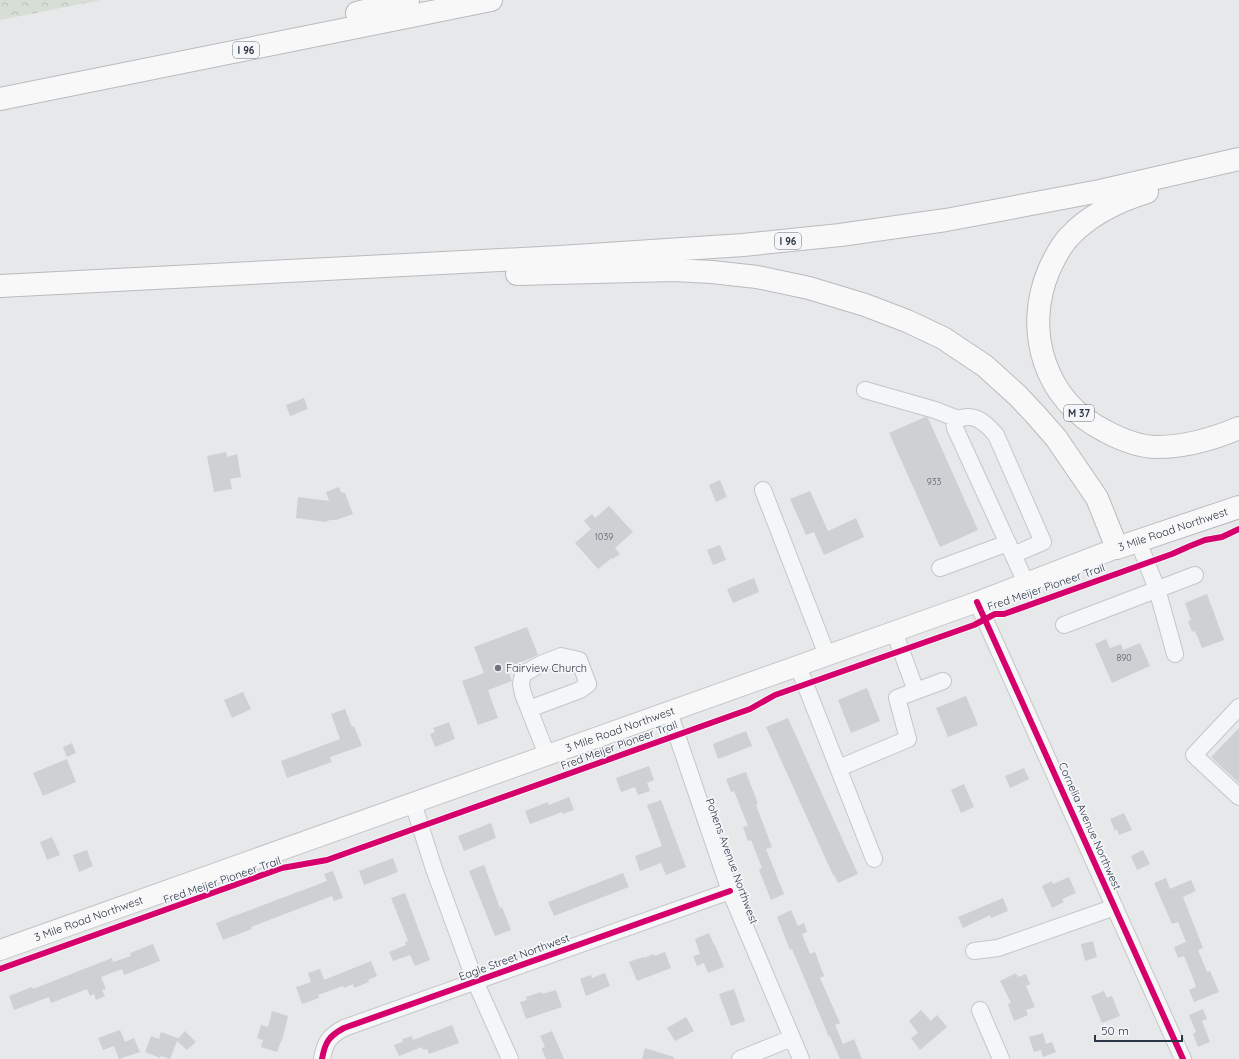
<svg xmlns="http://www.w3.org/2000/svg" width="1239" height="1059" font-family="Quicksand,sans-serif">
  <defs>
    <pattern id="park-crowns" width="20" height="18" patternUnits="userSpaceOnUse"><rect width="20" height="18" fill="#d7ded6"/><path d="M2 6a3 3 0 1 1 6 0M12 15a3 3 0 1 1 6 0" fill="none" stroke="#b9bfb9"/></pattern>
  </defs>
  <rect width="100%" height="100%" fill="#e6e8ea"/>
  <path fill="url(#park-crowns)" d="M0,0H101L0,20Z"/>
  <path fill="#ced0d3" d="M304,398L308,409L290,416L286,405Z
    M925,417L928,418L978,530L940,547L889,433Z
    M226,452L227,457L237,454L241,477L230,479L232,489L214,492L207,456Z
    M720,480L727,497L716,502L709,485Z
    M339,487L341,492L345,493L353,514L336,520H330L326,522L296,518L298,497L329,501L326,492Z
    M810,491L828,531L856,518L864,537L824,555L814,532L806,535L790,499Z
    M609,506L633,532L615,548L620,554L613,559L612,558L598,569L575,543L591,529L584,521L592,514L595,518Z
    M720,545L726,560L713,565L707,550Z
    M754,578L759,592L733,603L727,589Z
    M1207,594L1224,640L1202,648L1195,631L1192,632L1188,621L1191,620L1185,603Z
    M527,627L538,655L507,668L512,681L488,690L498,718L478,725L462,681L484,673L474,647Z
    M1106,639L1110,648L1121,644L1123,650L1140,643L1150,666L1112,683L1095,644Z
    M867,688L880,721L851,733L838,700Z
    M243,692L251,709L232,718L224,700Z
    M966,696L978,725L948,737L936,708Z
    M345,709L352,727L354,726L362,746L330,757L332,762L287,778L281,761L340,739L331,714Z
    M788,718L858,874L838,883L834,875H833L766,727Z
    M449,722L455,739L435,747L430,734L435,732L433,728Z
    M1239,728V783L1211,757Z
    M746,731L752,746L718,759L713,744Z
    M72,743L76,753L67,757L63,747Z
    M67,759L76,782L43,796L33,773Z
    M649,766L654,780L647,783L650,791L638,795L635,787L621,792L616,778Z
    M1024,768L1029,779L1010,788L1005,776Z
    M746,772L758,804L756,805L772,847L766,849L784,894L771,900L759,870L762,868L751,840L748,841L743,827L748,826L734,791L731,792L726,779Z
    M964,784L974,807L961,813L951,790Z
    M569,797L574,810L563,814L562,812L530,824L525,811L548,802L549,805Z
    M661,800L686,867L666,875L661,863L640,871L635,856L662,846L647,805Z
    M1124,813L1132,830L1119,835L1117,829L1115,831L1110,819Z
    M491,823L496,838L464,851L458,836Z
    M52,837L60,855L47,860L40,842Z
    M87,850L93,866L79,872L73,855Z
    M1143,850L1150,864L1137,870L1131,856Z
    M393,858L398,872L364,885L359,871Z
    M484,865L500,908L502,907L511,930L495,936L469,871Z
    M333,871L343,898L334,901L332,896L251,927L252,929L223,940L216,923L327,881L324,874Z
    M623,873L629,887L554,916L548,902Z
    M1069,877L1076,893L1062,899L1064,902L1052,908L1042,886L1052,881L1053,884Z
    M1166,878L1170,889L1191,880L1196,891L1183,897L1203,948L1198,950L1207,972L1210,971L1219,992L1194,1002L1189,990L1196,987L1193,978L1184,956L1178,958L1174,947L1186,942L1178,922L1172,924L1154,883Z
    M405,893L430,960L415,966L410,955L393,961L389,952L406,945L405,942L408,941L391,898Z
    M1003,898L1008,911L991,918L990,915L963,928L958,917Z
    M791,910L798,926L804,923L807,932L802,934L810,954L815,952L824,976L820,978L840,1023L835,1025L843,1044L854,1039L862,1059H840L830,1036L829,1037L792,949L790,950L777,917Z
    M709,933L714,945H715L724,967L708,973L704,963L697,966L693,956L700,954L695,939Z
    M1093,941L1097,957L1085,961L1081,944Z
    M153,944L160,961L124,975L122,969L101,977L106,989L102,990L105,996L96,1000L94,994L90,996L87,989L51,1003L49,997L14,1010L9,996L32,987L33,989L112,958L113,962L131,956L130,953Z
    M665,952L671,968L637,981L629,962L643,957L644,958L654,954V956Z
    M371,961L377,976L368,980L369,982L354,988L353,984L344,988L343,986L318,995L319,998L302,1004L296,987L311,982L308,973L320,969L324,980Z
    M605,973L610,986L586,996L580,979L591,975L592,978Z
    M1016,973L1018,977L1026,974L1030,984L1026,986L1035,1007L1026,1010L1028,1015L1014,1021L1008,1004L1011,1003L1000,981Z
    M734,989L745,1021L731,1026L719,994Z
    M556,990L562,1007L526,1019L520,1002L527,1000L526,997L541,992L542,994Z
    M1104,991L1107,998L1112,996L1120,1016L1102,1023L1091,996Z
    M1203,1009L1207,1019L1202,1021L1210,1042L1198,1047L1193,1034L1196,1032L1189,1015Z
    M921,1010L931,1021L937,1015L947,1027L920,1050L911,1038L918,1033L909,1021Z
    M272,1011L288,1016L282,1041H281L277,1052L261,1047L263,1040L257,1038L261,1025L268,1027Z
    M686,1017L694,1031L675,1041L667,1028Z
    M452,1025L459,1043L429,1054L427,1049L423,1050L422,1047L399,1056L394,1045L403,1042L402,1039L412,1036L413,1040Z
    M120,1030L125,1042L134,1038L140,1052L119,1059L114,1046L103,1050L98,1038Z
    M185,1031L196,1042L187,1050L177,1041L170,1059L161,1056L160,1058L145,1052L151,1036L159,1039L161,1032L178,1038L177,1040Z
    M552,1031L564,1059H546L542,1050V1048L545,1047L540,1036Z
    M1043,1033L1046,1044L1052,1042L1056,1052L1043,1057L1041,1050L1034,1052L1029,1037Z
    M645,1048L674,1057V1059H642Z"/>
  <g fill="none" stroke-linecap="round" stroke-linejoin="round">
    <defs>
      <path id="minor" d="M865,390L935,410L958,419
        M763,490L827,655
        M1138,541L1157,589L1175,654
        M1013,555L1043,542L996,435C984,421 973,411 954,421L955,428L1026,583
        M940,568L1008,543
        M977,602L1183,1059
        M1064,625L1195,575
        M894,631L916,691
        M798,666L874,859
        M1239,707L1194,755L1239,797
        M529,709L580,690L588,684L579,660L561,656L541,664L523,674L521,684L523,694L547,755
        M669,712L730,891L801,1059
        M839,768L908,739L897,698L943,681
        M413,803L434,869L475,981L510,1059
        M974,951L998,948L1115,907
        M980,1010L1001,1059
        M322,1059C325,1042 329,1036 344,1028L730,891
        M740,1059L792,1038"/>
      <g id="major">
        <path id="s1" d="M0,950L977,602L1117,548"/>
      </g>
      <g id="highway">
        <path d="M357,13L408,0"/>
        <path d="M0,99L491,0"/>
        <path d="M1147,192C1118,201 1090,214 1069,237C1060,246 1054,259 1049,270C1023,331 1045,401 1105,431C1120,439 1140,447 1157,447C1185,447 1213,439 1239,428"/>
        <path id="s2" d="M517,274L673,270L712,272L757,277L809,288L865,305L907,321L943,338L985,366L1017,395L1035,414L1056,438L1097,498L1117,548L1239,507"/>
        <path d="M0,286L560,257L743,245L840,235L946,220L1100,191L1239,159"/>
      </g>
    </defs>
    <use href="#minor" stroke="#c4c6c8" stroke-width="18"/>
    <use href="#major" stroke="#c2c5c8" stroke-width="22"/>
    <use href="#highway" stroke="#b8bbbf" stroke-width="24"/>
    <use href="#minor" stroke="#f5f6f7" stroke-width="16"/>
    <use href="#major" stroke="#f8f8f8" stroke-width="20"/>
    <use href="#highway" stroke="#f8f8f8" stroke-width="22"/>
    <defs>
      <path id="cycleway" d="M977,602L1183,1059
        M0,969L282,868L327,860L750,709L775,695L974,625L995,614H1004L1172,554L1190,546L1205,540L1222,537L1239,529
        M322,1059C325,1042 329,1036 344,1028L730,891"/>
    </defs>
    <use href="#cycleway" stroke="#f4f6f9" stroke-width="8"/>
    <use href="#cycleway" stroke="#d6006c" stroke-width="6"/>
  </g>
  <circle fill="#6d747e" stroke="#f4f6f9" stroke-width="1.5" cx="498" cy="668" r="4"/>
  <g text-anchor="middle" stroke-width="3.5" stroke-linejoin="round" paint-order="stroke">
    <g font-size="9" fill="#555c68">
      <text x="934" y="485">933</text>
      <text x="604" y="540">1039</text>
      <text x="1124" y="661">890</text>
    </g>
    <g fill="#f4f6f9" stroke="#686f7a" stroke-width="1">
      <rect x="233" y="42" width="26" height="16" rx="3"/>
      <rect x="775" y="233" width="26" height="16" rx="3"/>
      <rect x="1064" y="405" width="30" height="16" rx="3"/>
    </g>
    <g font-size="10" font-weight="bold" fill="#2c3544">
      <text x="246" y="54">I 96</text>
      <text x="788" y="245">I 96</text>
      <text x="1079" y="417">M 37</text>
    </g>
    <g font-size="11" fill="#2c3544" stroke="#f4f6f9">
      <text dy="4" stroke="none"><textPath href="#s2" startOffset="774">3 Mile Road Northwest</textPath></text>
      <text transform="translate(1046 587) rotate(-19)" y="4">Fred Meijer Pioneer Trail</text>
      <text dy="4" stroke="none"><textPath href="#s1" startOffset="658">3 Mile Road Northwest</textPath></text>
      <text transform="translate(619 745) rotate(-20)" y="4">Fred Meijer Pioneer Trail</text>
      <text transform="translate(1090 826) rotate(66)" y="4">Cornelia Avenue Northwest</text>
      <text transform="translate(732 861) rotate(70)" y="4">Pohens Avenue Northwest</text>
      <text transform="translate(222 880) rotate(-19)" y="4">Fred Meijer Pioneer Trail</text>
      <text dy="4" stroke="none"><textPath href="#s1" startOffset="94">3 Mile Road Northwest</textPath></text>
      <text transform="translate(514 957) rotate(-20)" y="4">Eagle Street Northwest</text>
    </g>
    <g font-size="11" fill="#2c3544" stroke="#f4f6f9" text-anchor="start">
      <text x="506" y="672">Fairview Church</text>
    </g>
  </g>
  <path d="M1095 1035v6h87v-6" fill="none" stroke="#2c3544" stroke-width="2"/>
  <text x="1101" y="1035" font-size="12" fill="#2c3544" stroke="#f4f6f9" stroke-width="3" paint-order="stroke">50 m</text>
</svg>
